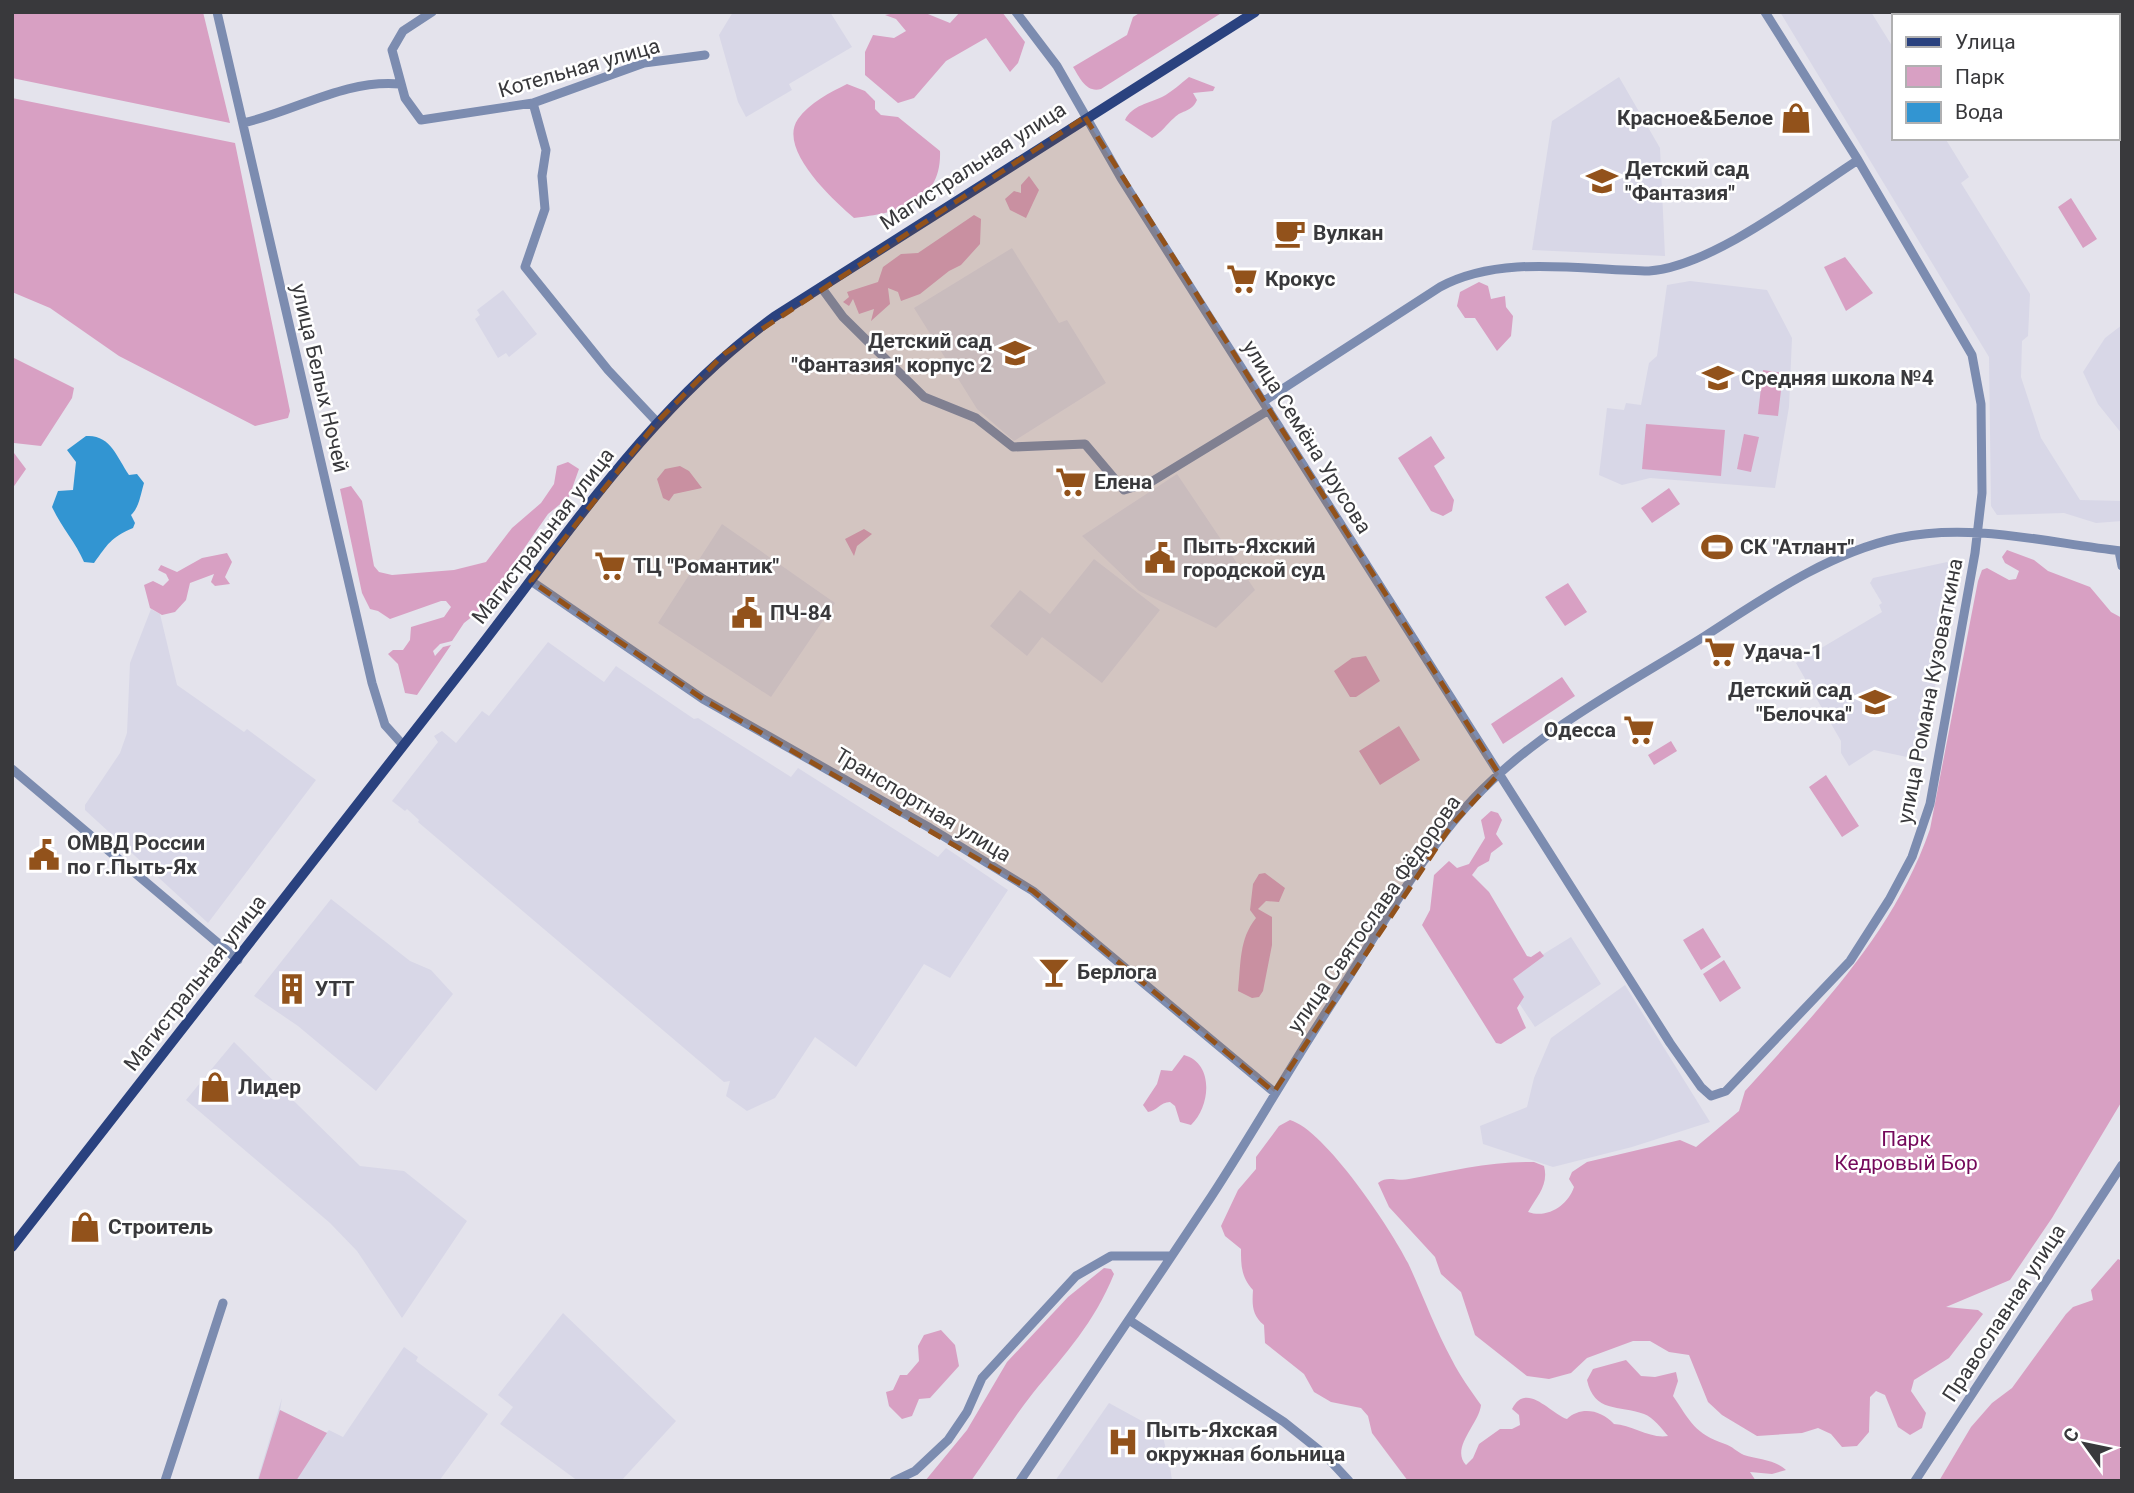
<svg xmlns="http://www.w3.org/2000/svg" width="2134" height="1493" font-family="Roboto,sans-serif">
  <rect width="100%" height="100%" fill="#e4e3ec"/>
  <path fill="#d8d7e7" d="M733,12H830L852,47L789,84L792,90L746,117L738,102L719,35Z
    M1780,12H1871L1894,49V138H1945L1969,177L1961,183L2030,294L2028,336L2022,341L2021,377L2041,438L2080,500L2122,501V521L2096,523L2064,513L1997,515L1991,506L1989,357Z
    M1619,77L1660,148L1665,256L1532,250L1552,121Z
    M1012,248L1059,323L1067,320L1106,383L1014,441L977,409L914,308Z
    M1690,281L1767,290L1792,338L1789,407L1775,488L1650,478L1622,485L1599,475L1607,408L1624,410L1626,403L1641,405L1649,363L1657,356L1667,285Z
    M503,290L537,334L509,357L506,353L498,358L475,319L480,315L477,310Z
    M2122,325V434L2098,404L2083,372L2105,338Z
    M1177,474L1255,590L1216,628L1139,591L1082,536Z
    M722,524L835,603L771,697L658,623Z
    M1094,559L1160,610L1102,683L1042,637L1027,656L990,626L1020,590L1050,614Z
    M1947,562L1957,571L1921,760L1874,750L1849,766L1841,753V741L1796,663L1882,612L1879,605L1882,603L1870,583L1873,578Z
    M151,609L160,614L177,685L244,732L247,729L316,780L208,923L85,810V805L120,753L127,733L130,663Z
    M548,642L604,682L616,666L694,719L698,718L791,777L798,768L938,857L946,848L1008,890L950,978L924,964L856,1067L815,1037L775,1098L747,1111L726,1096L730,1081L724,1082L418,822L419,820L407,809L405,811L392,801L438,742L434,736L442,731L456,743L482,711L489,716Z
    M331,899L410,961L431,970L453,994L376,1091L298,1026L254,996Z
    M1571,937L1601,984L1535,1027L1503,979Z
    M1625,985L1710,1122L1632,1147L1553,1167L1483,1144L1480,1126L1527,1107L1534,1078L1551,1038Z
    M234,1042L360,1166L404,1171L467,1221L402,1318L357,1251L330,1223L186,1100Z
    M563,1313L676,1421L621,1481H578L500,1424L513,1407L498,1395Z
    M404,1347L418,1357L416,1361L488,1414L439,1481H257L282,1398L280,1410L326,1433L329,1430L343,1437Z
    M1109,1403L1162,1432L1166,1450H1168L1172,1481H1055Z"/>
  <path fill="#d8a0c3" d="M12,12H203L230,123L12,78Z
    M901,12H923L950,23L960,12H1002L1025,42L1018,63L1010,72L986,38L946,61L914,98L898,103L865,75V52L873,35L894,38L906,31L896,19L885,15Z
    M1141,12H1223L1101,89C1086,93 1080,78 1073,67L1127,35L1133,17Z
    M1189,77L1215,87L1213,91L1193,93L1197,100C1191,113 1183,109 1174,118C1166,125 1162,132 1152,138L1125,120C1132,105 1150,103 1162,97C1172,92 1181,83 1189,77Z
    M847,84L865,91L875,101V109L881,115L898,117L940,151C942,204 897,213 854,218C833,200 777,149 798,119C809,103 831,92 847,84Z
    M12,98L235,143L290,411L288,418L255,426L119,356L50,308L12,292Z
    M1029,176L1039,190L1026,218L1010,210L1005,199L1014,191L1021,193V185Z
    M2071,198L2097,239L2083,248L2058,207Z
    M974,215L981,219L980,244L961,265L949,271L920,294L901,301L898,292L888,288L890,304L871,321L874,309L859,314L853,299L849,306L843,302L849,297L847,292L878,282L883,267L901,254L918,253Z
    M1845,257L1873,293L1846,311L1824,267Z
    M1479,282L1488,286L1491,299L1505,296L1506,307L1513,316L1511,336L1497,351L1475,318H1465L1457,306L1460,292Z
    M12,357L74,388L72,398L41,446L14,443V453L26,469L12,489Z
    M1763,370L1783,373L1778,416L1758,414Z
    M1646,424L1725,430L1721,476L1642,469Z
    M1744,434L1759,437L1751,472L1737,469Z
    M1431,436L1445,458L1434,466L1454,500L1452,511L1443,516L1431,511L1398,458Z
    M568,462L579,469L569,497L548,514L482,609L464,623L452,641L440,644L433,651L435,656L443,647L451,645L417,695L405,693L398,664L388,654L393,650H403L410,640L411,627L444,617L451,607L446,601H441L390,619L378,611L370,609L362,593L340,489L351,486L362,501L374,566L379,572L392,575L454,570L486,562L512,528L541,503L554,484L557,466Z
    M680,466L689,471L702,488L674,494L669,501L663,498L657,479L665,469Z
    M1669,488L1680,504L1652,523L1641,508Z
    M864,529L872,534L857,546L854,556L845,539Z
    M2007,550L2034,560L2048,571L2090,587L2111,612L2122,618V1101L2052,1218L2010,1280L1946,1307L1978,1310L1983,1314L1949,1358L1914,1380L1911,1391L1926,1413L1922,1428L1910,1435L1898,1427L1885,1395L1876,1391L1870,1397L1869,1432L1857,1446L1842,1447L1831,1434L1818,1428L1802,1433L1757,1436L1722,1415L1708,1402L1689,1355L1669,1352L1650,1341H1633L1587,1358L1571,1373L1549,1379L1527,1376L1475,1335L1461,1292L1441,1274L1435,1257L1389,1207L1378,1183C1388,1175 1398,1182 1409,1179C1451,1171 1491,1161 1534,1162L1544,1166C1549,1185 1537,1196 1528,1212C1548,1219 1568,1205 1574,1187L1569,1179L1572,1172L1587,1162L1680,1140L1696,1147L1739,1111L1745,1091C1818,1010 1894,933 1930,829L1978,581L1982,570L1987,568L2009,580L2016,579L2019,571L2005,563L2002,557Z
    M227,553L232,562L225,577L230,584L215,586L211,582L214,574L190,583L186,600L175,612L162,615L150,608L144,585L153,581L163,586L169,580L166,574L158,570L161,565L177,572L202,558Z
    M1568,583L1587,612L1565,626L1545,597Z
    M1366,656L1380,681L1356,697H1350L1334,671L1352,658Z
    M1562,677L1575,696L1503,744L1491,724Z
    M1399,726L1420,760L1380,785L1359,751Z
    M1671,741L1677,751L1654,765L1648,755Z
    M1826,775L1859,826L1842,837L1809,787Z
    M1491,811L1498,813L1502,820L1496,834L1503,844L1491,853L1489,861L1478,867L1472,875L1489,892L1527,956L1531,957L1540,951L1544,956L1513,979L1524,997L1517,1008L1526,1028L1501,1044L1496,1043L1422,925L1430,910L1434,875L1449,861L1457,868L1469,864L1485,838L1481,820Z
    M1265,873L1285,888L1279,902L1266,901L1258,909L1272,917V945L1263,991L1259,997L1252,998L1238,991C1241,963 1239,939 1256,918L1250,910L1253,884L1259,874Z
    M1703,928L1721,957L1701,970L1683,940Z
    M1724,960L1741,988L1720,1002L1703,974Z
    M1184,1055C1214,1063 1211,1106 1191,1125L1180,1122L1175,1106L1170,1102C1160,1102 1157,1111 1148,1112L1143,1105L1157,1084L1161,1070L1172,1071Z
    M1290,1120C1325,1130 1391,1229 1408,1263C1423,1295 1435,1329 1452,1360C1460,1376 1471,1391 1481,1405C1479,1424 1450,1448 1466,1465L1473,1458L1479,1444L1500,1429H1512L1520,1425L1519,1415L1512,1409C1526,1381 1550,1413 1567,1419C1581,1406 1601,1410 1614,1424C1632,1425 1650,1439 1668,1436C1662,1429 1653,1417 1644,1414C1619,1405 1594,1413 1587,1380L1593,1369L1626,1360L1641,1376L1655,1377L1676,1372L1678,1381L1673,1396C1690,1421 1695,1434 1725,1444C1732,1446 1737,1452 1744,1455C1757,1459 1776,1460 1786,1470L1772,1474L1750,1472L1756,1481H1408L1372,1433L1368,1416L1361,1408L1331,1402L1314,1392L1304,1374L1265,1343L1264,1325C1252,1315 1252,1305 1253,1290C1241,1277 1241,1265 1241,1249L1225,1236L1221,1226L1238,1190L1256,1169V1157L1279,1126Z
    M2118,1259L2122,1261V1481H1939L1971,1427L1992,1403L2012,1388L2066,1314L2073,1307L2093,1300L2091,1290Z
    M1104,1268L1111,1269L1114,1274C1094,1323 1066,1353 1033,1393C1011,1421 992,1452 971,1481H925L967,1430L1007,1362L1068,1297Z
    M941,1330L955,1345L959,1366L930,1398L919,1399L912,1416L902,1419L889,1406L886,1392L893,1390L900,1375H907L919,1361L918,1346L924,1335Z
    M280,1410L327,1433L296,1481H258Z"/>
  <path fill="#3295d2" d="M86,436C110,434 117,457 129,475L137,474L144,483C141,493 139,508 131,515L135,523L133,528C110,538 108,544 94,563L84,562C76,543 62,528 52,507L58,491L73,490L76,462L67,450Z"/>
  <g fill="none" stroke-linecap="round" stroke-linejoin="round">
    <path stroke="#7c8cb0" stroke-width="9" d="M217,12L372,683L385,725L403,745
      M432,12L403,31L392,50L405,98L421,120L533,103L644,63L705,55
      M1016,12L1057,66L1121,178L1670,1043L1701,1087L1711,1096L1726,1091L1850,961L1889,900L1912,857L1930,804L1975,553L1982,493L1981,404L1972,355L1858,160L1765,12
      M2104,12L2106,16
      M2118,35L2122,41
      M533,103L546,150L542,176L545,209L525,267L608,370L657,422
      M243,123C296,111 345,79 400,84
      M821,287L843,317L924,397L976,418L1013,447L1085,444L1124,490L1151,482L1269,410
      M1264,401L1440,287C1501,254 1581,270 1649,271C1711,267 1804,195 1858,160
      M2119,551L2122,566
      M531,581L703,699L930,828L1033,891L1274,1092
      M12,769L238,960
      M1129,1320L1284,1422L1324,1454L1349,1481
      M165,1481L223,1303
      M894,1481L915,1471L948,1440L967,1412L982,1378L1076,1276L1111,1256H1171
      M1020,1481C1084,1386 1148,1292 1211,1197C1252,1134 1289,1069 1330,1006C1377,936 1422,850 1482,790C1545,727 1630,683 1705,636C1764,598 1828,553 1898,538C1972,522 2048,543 2122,551
      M1915,1481L2122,1165"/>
    <path stroke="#2a427f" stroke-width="10" d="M12,1247C166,1052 317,855 470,660C563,541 651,406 774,317L1255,12"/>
  </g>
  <path fill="#92521b" fill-opacity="0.2" stroke="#92521b" stroke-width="5" stroke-dasharray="14 9" stroke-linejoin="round" d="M1085,117L1499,774L1451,826L1274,1092L1033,891L703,699L531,581L657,422L724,354Z"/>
  <defs>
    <symbol id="shop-bare" viewBox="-9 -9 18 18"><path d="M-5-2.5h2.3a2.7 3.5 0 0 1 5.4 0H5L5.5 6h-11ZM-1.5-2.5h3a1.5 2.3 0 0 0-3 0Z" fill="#92521b" stroke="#fff" stroke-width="2.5" paint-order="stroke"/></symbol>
    <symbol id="school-bare" viewBox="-9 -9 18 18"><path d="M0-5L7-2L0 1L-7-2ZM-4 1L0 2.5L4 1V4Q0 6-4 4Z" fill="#92521b" stroke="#fff" stroke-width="2.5" paint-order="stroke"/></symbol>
    <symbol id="cafe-bare" viewBox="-9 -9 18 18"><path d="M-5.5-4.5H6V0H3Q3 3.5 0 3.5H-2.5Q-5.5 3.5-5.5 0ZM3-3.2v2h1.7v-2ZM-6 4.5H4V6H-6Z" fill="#92521b" stroke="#fff" stroke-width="2.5" paint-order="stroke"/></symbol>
    <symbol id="supermarket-bare" viewBox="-9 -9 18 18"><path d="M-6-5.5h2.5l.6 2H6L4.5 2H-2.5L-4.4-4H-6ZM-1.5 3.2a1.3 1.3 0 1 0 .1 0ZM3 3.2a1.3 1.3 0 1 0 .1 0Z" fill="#92521b" stroke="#fff" stroke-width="2.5" paint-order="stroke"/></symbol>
    <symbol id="stadium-bare" viewBox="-9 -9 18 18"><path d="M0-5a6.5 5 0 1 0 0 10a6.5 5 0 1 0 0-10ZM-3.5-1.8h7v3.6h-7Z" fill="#92521b" stroke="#fff" stroke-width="2.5" paint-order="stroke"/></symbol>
    <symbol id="civic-bare" viewBox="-9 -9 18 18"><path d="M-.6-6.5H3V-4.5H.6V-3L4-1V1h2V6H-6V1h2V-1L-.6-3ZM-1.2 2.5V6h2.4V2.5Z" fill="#92521b" stroke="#fff" stroke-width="2.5" paint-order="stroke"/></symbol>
    <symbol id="bar-bare" viewBox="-9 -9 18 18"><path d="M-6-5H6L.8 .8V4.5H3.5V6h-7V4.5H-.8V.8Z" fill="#92521b" stroke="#fff" stroke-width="2.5" paint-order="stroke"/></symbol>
    <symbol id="building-bare" viewBox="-9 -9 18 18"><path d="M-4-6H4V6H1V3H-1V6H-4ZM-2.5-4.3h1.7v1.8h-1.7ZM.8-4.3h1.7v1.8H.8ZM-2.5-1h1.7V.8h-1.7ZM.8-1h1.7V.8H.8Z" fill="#92521b" stroke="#fff" stroke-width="2.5" paint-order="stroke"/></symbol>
    <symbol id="hospital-bare" viewBox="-9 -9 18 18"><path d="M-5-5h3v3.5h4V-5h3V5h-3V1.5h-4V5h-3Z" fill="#92521b" stroke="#fff" stroke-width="2.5" paint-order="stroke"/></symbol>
  </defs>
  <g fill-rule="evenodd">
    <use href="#shop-bare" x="1774" y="96" width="44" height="44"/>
    <use href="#school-bare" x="1580" y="159" width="44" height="44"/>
    <use href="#cafe-bare" x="1268" y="211" width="44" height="44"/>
    <use href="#supermarket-bare" x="1220" y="257" width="44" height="44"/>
    <use href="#school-bare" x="993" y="331" width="44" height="44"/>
    <use href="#school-bare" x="1696" y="356" width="44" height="44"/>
    <use href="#supermarket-bare" x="1049" y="460" width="44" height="44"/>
    <use href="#stadium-bare" x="1695" y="525" width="44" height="44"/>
    <use href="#civic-bare" x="1138" y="536" width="44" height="44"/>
    <use href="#supermarket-bare" x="588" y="544" width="44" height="44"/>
    <use href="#civic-bare" x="725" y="591" width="44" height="44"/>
    <use href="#supermarket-bare" x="1698" y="630" width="44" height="44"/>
    <use href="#school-bare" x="1853" y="680" width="44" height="44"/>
    <use href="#supermarket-bare" x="1617" y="708" width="44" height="44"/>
    <use href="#civic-bare" x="22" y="833" width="44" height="44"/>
    <use href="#bar-bare" x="1032" y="950" width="44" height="44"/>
    <use href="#building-bare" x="270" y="967" width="44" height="44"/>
    <use href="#shop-bare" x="193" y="1065" width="44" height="44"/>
    <use href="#shop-bare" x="63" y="1205" width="44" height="44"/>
    <use href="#hospital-bare" x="1101" y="1420" width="44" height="44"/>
  </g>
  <g text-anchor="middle" stroke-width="5" stroke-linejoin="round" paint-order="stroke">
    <g font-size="21" fill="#39393c" stroke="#fff">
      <text transform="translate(579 68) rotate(-16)" y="7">Котельная улица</text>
      <text transform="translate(973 166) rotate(-33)" y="7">Магистральная улица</text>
      <text transform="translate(320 378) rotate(77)" y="7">улица Белых Ночей</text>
      <text transform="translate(1307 437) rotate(58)" y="7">улица Семёна Урусова</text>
      <text transform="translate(543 536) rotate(-52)" y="7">Магистральная улица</text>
      <text transform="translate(1930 691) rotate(-79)" y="7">улица Романа Кузоваткина</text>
      <text transform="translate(923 805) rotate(31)" y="7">Транспортная улица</text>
      <text transform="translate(1374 914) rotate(-55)" y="7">улица Святослава Фёдорова</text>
      <text transform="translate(195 983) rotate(-52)" y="7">Магистральная улица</text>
      <text transform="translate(2004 1313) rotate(-57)" y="7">Православная улица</text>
    </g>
    <g font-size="21" font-weight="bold" fill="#39393c" stroke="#fff" text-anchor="start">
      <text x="1773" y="125" text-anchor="end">Красное&amp;Белое</text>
      <text x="1625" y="176">Детский сад<tspan x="1625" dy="24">"Фантазия"</tspan></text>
      <text x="1313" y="240">Вулкан</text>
      <text x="1265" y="286">Крокус</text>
      <text x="992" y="348" text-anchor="end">Детский сад<tspan x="992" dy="24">"Фантазия" корпус 2</tspan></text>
      <text x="1741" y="385">Средняя школа №4</text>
      <text x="1094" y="489">Елена</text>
      <text x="1183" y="553">Пыть-Яхский<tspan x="1183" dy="24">городской суд</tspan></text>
      <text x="1740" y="554">СК "Атлант"</text>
      <text x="633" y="573">ТЦ "Романтик"</text>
      <text x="770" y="620">ПЧ-84</text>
      <text x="1743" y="659">Удача-1</text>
      <text x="1852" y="697" text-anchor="end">Детский сад<tspan x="1852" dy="24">"Белочка"</tspan></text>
      <text x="1616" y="737" text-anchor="end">Одесса</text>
      <text x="67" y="850">ОМВД России<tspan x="67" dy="24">по г.Пыть-Ях</tspan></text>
      <text x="1077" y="979">Берлога</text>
      <text x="315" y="996">УТТ</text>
      <text x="238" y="1094">Лидер</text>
      <text x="108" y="1234">Строитель</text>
      <text x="1146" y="1437">Пыть-Яхская<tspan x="1146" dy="24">окружная больница</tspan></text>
    </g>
    <g font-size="21" fill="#75095b" stroke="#fff">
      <text x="1906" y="1146">Парк<tspan x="1906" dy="24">Кедровый Бор</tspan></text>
    </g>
  </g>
  <rect width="2134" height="1493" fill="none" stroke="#39393c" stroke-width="28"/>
  <rect x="1892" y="14" width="228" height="126" fill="#ffffff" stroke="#b0b0b1" stroke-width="2"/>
  <rect x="1906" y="37" width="35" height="10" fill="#2a427f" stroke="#b0b0b1" stroke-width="2"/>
  <text x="1955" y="49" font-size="21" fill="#39393c">Улица</text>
  <rect x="1906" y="66" width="35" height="21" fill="#d8a0c3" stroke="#b0b0b1" stroke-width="2"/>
  <text x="1955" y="84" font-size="21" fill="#39393c">Парк</text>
  <rect x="1906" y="102" width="35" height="21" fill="#3295d2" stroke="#b0b0b1" stroke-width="2"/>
  <text x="1955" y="119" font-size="21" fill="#39393c">Вода</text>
  <g transform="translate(2085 1444) rotate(303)" stroke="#ffffff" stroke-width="5" paint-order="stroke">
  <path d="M0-5L12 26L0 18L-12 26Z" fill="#39393c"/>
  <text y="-10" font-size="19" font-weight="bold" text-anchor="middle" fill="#39393c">С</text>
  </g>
</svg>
